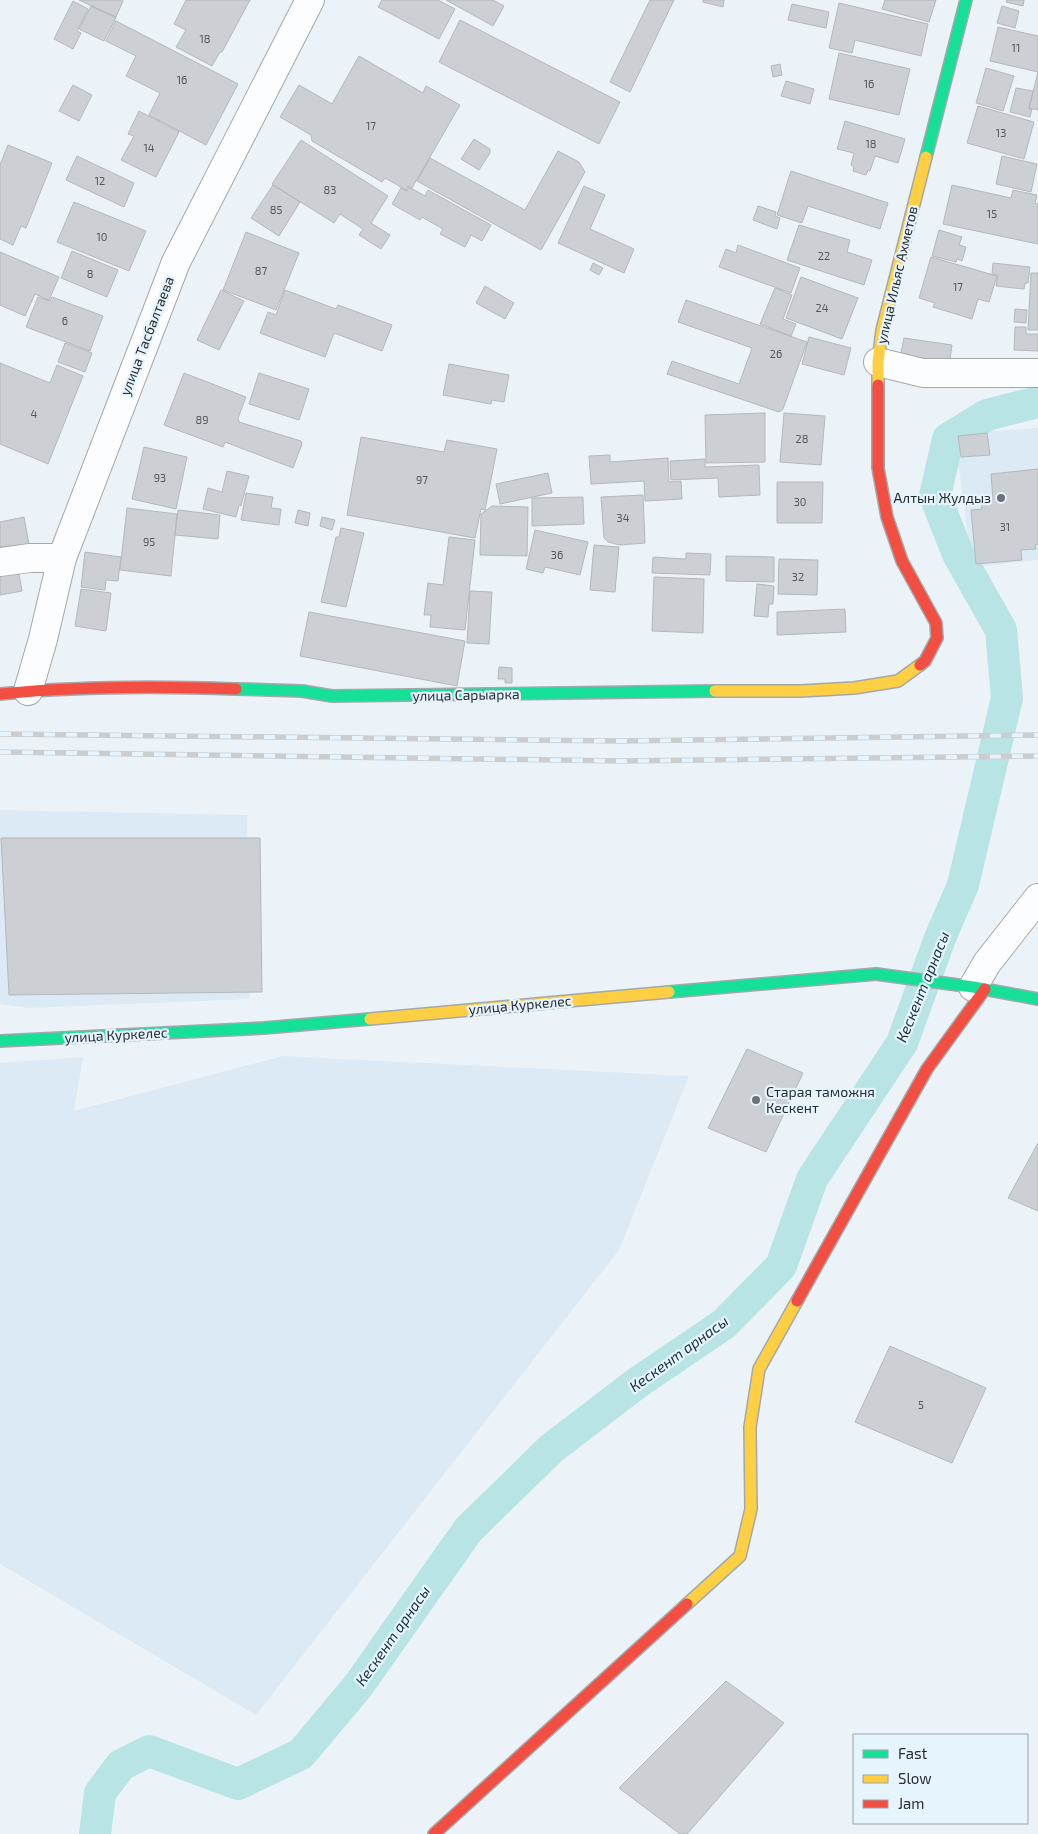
<svg xmlns="http://www.w3.org/2000/svg" width="1038" height="1834" font-family="'Exo 2',sans-serif">
  <rect width="100%" height="100%" fill="#ecf3f8"/>
  <path fill="#dceaf5" d="M1038,428V560L972,567L955,437L994,431Z
    M0,810L247,815L250,999L29,1008L0,1004Z
    M283,1056L689,1076L619,1250L256,1715L0,1564V1063L83,1057L74,1111Z"/>
  <g fill="none" stroke-linecap="round" stroke-linejoin="round">
    <path stroke="#b8e4e6" stroke-width="32" d="M95,1834L100,1793L121,1765L149,1751L238,1784L301,1754L358,1686L468,1530L552,1448L637,1383L724,1324L781,1266L812,1179L902,1043L940,938L963,885L1007,698L1001,630L958,554L935,496L948,439L987,415L1038,402"/>
  </g>
  <path fill="#ccd0d5" stroke="#b3b8bd" d="M79,0H121L123,1L116,17Z
    M186,0H250L222,52H220L212,66L176,47L186,30L174,24Z
    M382,0H438L455,9L439,39L378,7Z
    M446,0H493L504,6L493,26Z
    M650,0H674L630,92L610,82Z
    M703,0H724L723,7L703,2Z
    M885,0H936L929,22L882,9Z
    M1007,0H1024L1023,6L1006,2Z
    M73,1L88,9L77,31L81,33L73,49L54,39Z
    M839,3L928,24L921,56L855,40L852,53L829,48Z
    M792,4L829,12L826,28L788,20Z
    M91,6L116,18L104,41L79,29Z
    M1002,6L1019,11L1015,28L997,23Z
    M460,20L620,102L599,144L439,62Z
    M116,21L238,84L206,145L149,115L160,93L126,76L136,56L106,41Z
    M998,27L1038,36V72L990,61Z
    M839,53L910,69L899,115L829,99Z
    M359,56L423,93L426,86L460,105L412,188L408,186L406,190L385,178L382,182L312,141L311,135L280,117L299,85L332,104Z
    M780,64L782,75L773,77L771,66Z
    M986,68L1014,76L1003,111L976,103Z
    M1038,72V110L1029,108Z
    M786,81L814,89L810,104L781,96Z
    M73,85L92,95L79,121L59,111Z
    M1016,88L1033,91L1029,109H1032L1030,117L1010,112Z
    M978,106L1034,122L1024,159L967,143Z
    M139,111L179,132L156,177L121,160L134,136L128,134Z
    M845,121L905,139L898,163L875,156L870,171L868,170L866,175L853,171L854,167L851,165L854,153L837,149Z
    M474,139L490,149V153L479,170L461,159Z
    M301,140L388,196L371,223L390,235L381,249L359,235L363,229L340,214L334,223L272,184Z
    M8,145L52,163L26,228L21,226L13,245L0,239V165Z
    M558,151L579,162L585,172L541,250L417,181L430,158L525,210Z
    M77,156L134,183L124,207L66,180Z
    M1002,156L1037,164L1031,192L996,184Z
    M791,171L888,203L880,229L808,206L802,223L777,215Z
    M273,185L300,202L279,236L251,218Z
    M952,185L1011,198L1013,190L1037,195L1035,203L1038,204V244L943,224Z
    M584,186L605,195L590,229L634,249L624,273L558,243Z
    M409,187L425,196L428,190L491,225L482,241L471,235L465,247L440,234L443,229L422,217L420,220L392,204L401,188L407,191Z
    M74,202L146,231L129,271L57,242Z
    M758,206L776,212L775,216L780,218L777,229L753,220Z
    M799,225L850,240L847,252L872,260L864,285L787,260Z
    M939,230L962,237L959,245L966,247L962,261L957,259L956,262L932,256Z
    M246,232L299,253L276,310L223,290Z
    M738,245L800,268L791,293L719,267L726,249L736,253Z
    M72,251L118,270L107,297L61,278Z
    M0,252L59,277L49,300L35,294L25,316L0,305Z
    M931,257L997,276L989,302L978,299L972,319L933,307L935,303L919,298Z
    M593,263L603,268L599,275L590,270Z
    M993,263L1030,267L1028,283H1025L1024,289L996,286L998,275H992Z
    M1031,273H1038V330H1028Z
    M801,277L858,298L842,339L786,318Z
    M485,286L514,303L505,319L476,303Z
    M775,288L792,295L783,319L796,324L791,336L760,324Z
    M221,290L244,301L219,350L197,340Z
    M285,290L336,309L338,305L392,325L382,351L334,333L325,357L260,333L268,312L276,315Z
    M38,297L50,301L52,297L103,316L90,351L26,327Z
    M686,300L807,342L783,409L779,412L667,374L672,361L739,384L752,348L678,322Z
    M1015,309L1027,310L1026,323L1014,322Z
    M1015,327H1026V334H1038V351L1014,350Z
    M809,337L851,348L844,375L802,364Z
    M904,338L952,345L949,366L900,358Z
    M65,343L92,353L85,372L58,362Z
    M0,363L50,383L57,365L83,376L48,464L0,444Z
    M449,364L509,375L504,402L492,400L491,404L443,395Z
    M184,373L246,397L238,418L239,422L301,441L302,444L293,468L225,442L223,447L164,425Z
    M259,373L309,389L299,420L249,404Z
    M765,413V462L706,463L705,415Z
    M784,413L825,416L821,465L780,462Z
    M987,433L990,455L961,457L958,436Z
    M361,437L444,452L447,440L497,449L485,510L481,509L475,538L347,515Z
    M144,447L187,457L176,509L132,499Z
    M610,455V462L668,458L669,482L681,481L682,499L645,501L644,481L591,484L589,456Z
    M705,459V467L759,465L760,495L719,497L718,478L671,480L670,461Z
    M1038,469V544L1035,545L1036,549L1021,550L1022,560L976,564L971,510L982,509L981,501L993,500L991,474Z
    M227,471L249,476L241,506L239,505L236,517L203,509L208,488L222,492Z
    M548,473L552,493L500,504L496,484Z
    M777,482H823L822,523H777Z
    M246,493L273,497L271,508L281,509L279,525L241,520Z
    M643,495L645,543L620,545L608,542L604,538L601,497Z
    M583,497L584,524L532,526V498Z
    M492,506L528,507L527,556L480,555L481,514Z
    M127,508L177,514L171,576L120,570Z
    M178,510L220,515L218,539L175,535Z
    M298,510L310,513L308,526L295,523Z
    M24,517L30,550L0,556V522Z
    M322,517L335,520L332,530L320,526Z
    M341,528L364,533L346,607L321,602L336,537H339Z
    M535,530L588,542L580,575L545,567L543,573L526,569Z
    M449,537L475,540L465,630L430,627L431,615H424L428,583L443,585Z
    M594,545L619,547L615,592L590,590Z
    M85,552L121,557L118,581L106,580L105,590L81,587Z
    M686,553L711,554L710,575L652,573L653,557L686,559Z
    M726,556L774,557V582L726,581Z
    M779,559L818,560L817,595L778,594Z
    M18,568L22,591L0,595V572Z
    M654,577L704,579L703,633L652,631Z
    M757,584L774,586L773,604H769L768,617L754,616Z
    M81,589L111,593L106,631L75,626Z
    M470,591L492,592L489,644L467,643Z
    M845,609L846,632L777,635V612Z
    M309,612L465,641L457,686L300,656Z
    M499,667L512,668V683H505V679H498Z
    M1,838H260L262,992L9,995Z
    M747,1049L803,1073L766,1152L708,1128Z
    M1038,1143V1211L1008,1198Z
    M890,1346L986,1388L952,1463L855,1422Z
    M726,1681L784,1723L687,1834H680L619,1788Z"/>
  <g fill="none" stroke-linecap="round" stroke-linejoin="round">
    <defs>
      <path id="street" d="M878,362L923,373H1038
        M0,562L30,558H62
        M28,691L43,639L62,558L176,262L310,0
        M973,987L987,963L1038,898"/>
      <path id="fast" d="M926,157L966,0
        M236,689L302,691L332,696L715,691
        M669,992L876,974L973,987L1038,999
        M0,1041L264,1028L370,1019"/>
      <path id="slow" d="M878,385V362L882,330L926,157
        M715,691H801L854,688L898,681L920,665
        M370,1019L669,992
        M687,1604L740,1556L751,1509L750,1427L759,1369L797,1301"/>
      <path id="jam" d="M878,385V468L887,517L902,561L936,623L937,638L925,661L920,665
        M0,694C79,686 157,686 236,689
        M797,1301L927,1069L985,989
        M434,1834L687,1604"/>
    </defs>
    <use href="#street" stroke="#a2a8ac" stroke-width="30"/>
    <use href="#fast" stroke="#a2a8ac" stroke-width="14"/>
    <use href="#slow" stroke="#a2a8ac" stroke-width="14"/>
    <use href="#jam" stroke="#a2a8ac" stroke-width="14"/>
    <use href="#street" stroke="#fcfdfe" stroke-width="28"/>
    <use href="#fast" stroke="#16e098" stroke-width="11"/>
    <use href="#slow" stroke="#ffcf43" stroke-width="11"/>
    <use href="#jam" stroke="#f24e42" stroke-width="11"/>
    <defs>
      <path id="rail" d="M0,734L620,741L1038,735
        M0,752L621,761L1038,756"/>
    </defs>
    <use href="#rail" stroke="#cbcdce" stroke-width="5.5"/>
    <use href="#rail" stroke="#e6f4fe" stroke-width="4" stroke-dasharray="11" stroke-linecap="butt"/>
  </g>
  <g fill="#6d7277" stroke="#e6f4fe" stroke-width="2">
    <circle cx="1001" cy="498" r="5"/>
    <circle cx="756" cy="1100" r="5"/>
  </g>
  <g text-anchor="middle" stroke-width="4.5" stroke-linejoin="round" paint-order="stroke">
    <g font-size="11" fill="#51565a">
      <text x="205" y="43">18</text>
      <text x="1016" y="52">11</text>
      <text x="182" y="84">16</text>
      <text x="869" y="88">16</text>
      <text x="371" y="130">17</text>
      <text x="1001" y="137">13</text>
      <text x="871" y="148">18</text>
      <text x="149" y="152">14</text>
      <text x="100" y="185">12</text>
      <text x="330" y="194">83</text>
      <text x="276" y="214">85</text>
      <text x="992" y="218">15</text>
      <text x="102" y="241">10</text>
      <text x="824" y="260">22</text>
      <text x="261" y="275">87</text>
      <text x="90" y="278">8</text>
      <text x="958" y="291">17</text>
      <text x="822" y="312">24</text>
      <text x="65" y="325">6</text>
      <text x="776" y="358">26</text>
      <text x="34" y="418">4</text>
      <text x="202" y="424">89</text>
      <text x="802" y="443">28</text>
      <text x="160" y="482">93</text>
      <text x="422" y="484">97</text>
      <text x="800" y="506">30</text>
      <text x="623" y="522">34</text>
      <text x="1005" y="531">31</text>
      <text x="149" y="546">95</text>
      <text x="557" y="559">36</text>
      <text x="798" y="581">32</text>
      <text x="921" y="1409">5</text>
    </g>
    <g font-size="14" fill="#282d31" stroke="#e6f4fe">
      <text transform="translate(897 275) rotate(-77)" y="5">улица Ильяс Ахметов</text>
      <text transform="translate(147 336) rotate(-69)" y="5">улица Тасбалтаева</text>
      <text transform="translate(466 695) rotate(-1)" y="5">улица Сарыарка</text>
      <text transform="translate(520 1005) rotate(-5)" y="5">улица Куркелес</text>
      <text transform="translate(116 1035) rotate(-3)" y="5">улица Куркелес</text>
    </g>
    <g font-size="14" fill="#282d31" stroke="#e6f4fe" text-anchor="end">
      <text x="991" y="503">Алтын Жулдыз</text>
      <text x="766" y="1097" text-anchor="start">Старая таможня<tspan x="766" dy="16">Кескент</tspan></text>
    </g>
    <g font-size="15" font-style="italic" fill="#143233" stroke="#e6f4fe">
      <text transform="translate(923 987) rotate(-68)" y="5">Кескент арнасы</text>
      <text transform="translate(679 1354) rotate(-36)" y="5">Кескент арнасы</text>
      <text transform="translate(393 1636) rotate(-55)" y="5">Кескент арнасы</text>
    </g>
  </g>
  <rect x="853" y="1734" width="175" height="90" fill="#e6f4fe" stroke="#9aa4ac"/>
  <rect x="863" y="1750" width="25" height="8" fill="#16e098" stroke="#9aa4ac"/>
  <text x="898" y="1759" font-size="15" fill="#282d31">Fast</text>
  <rect x="863" y="1775" width="25" height="8" fill="#ffcf43" stroke="#9aa4ac"/>
  <text x="898" y="1784" font-size="15" fill="#282d31">Slow</text>
  <rect x="863" y="1800" width="25" height="8" fill="#f24e42" stroke="#9aa4ac"/>
  <text x="898" y="1809" font-size="15" fill="#282d31">Jam</text>
</svg>
